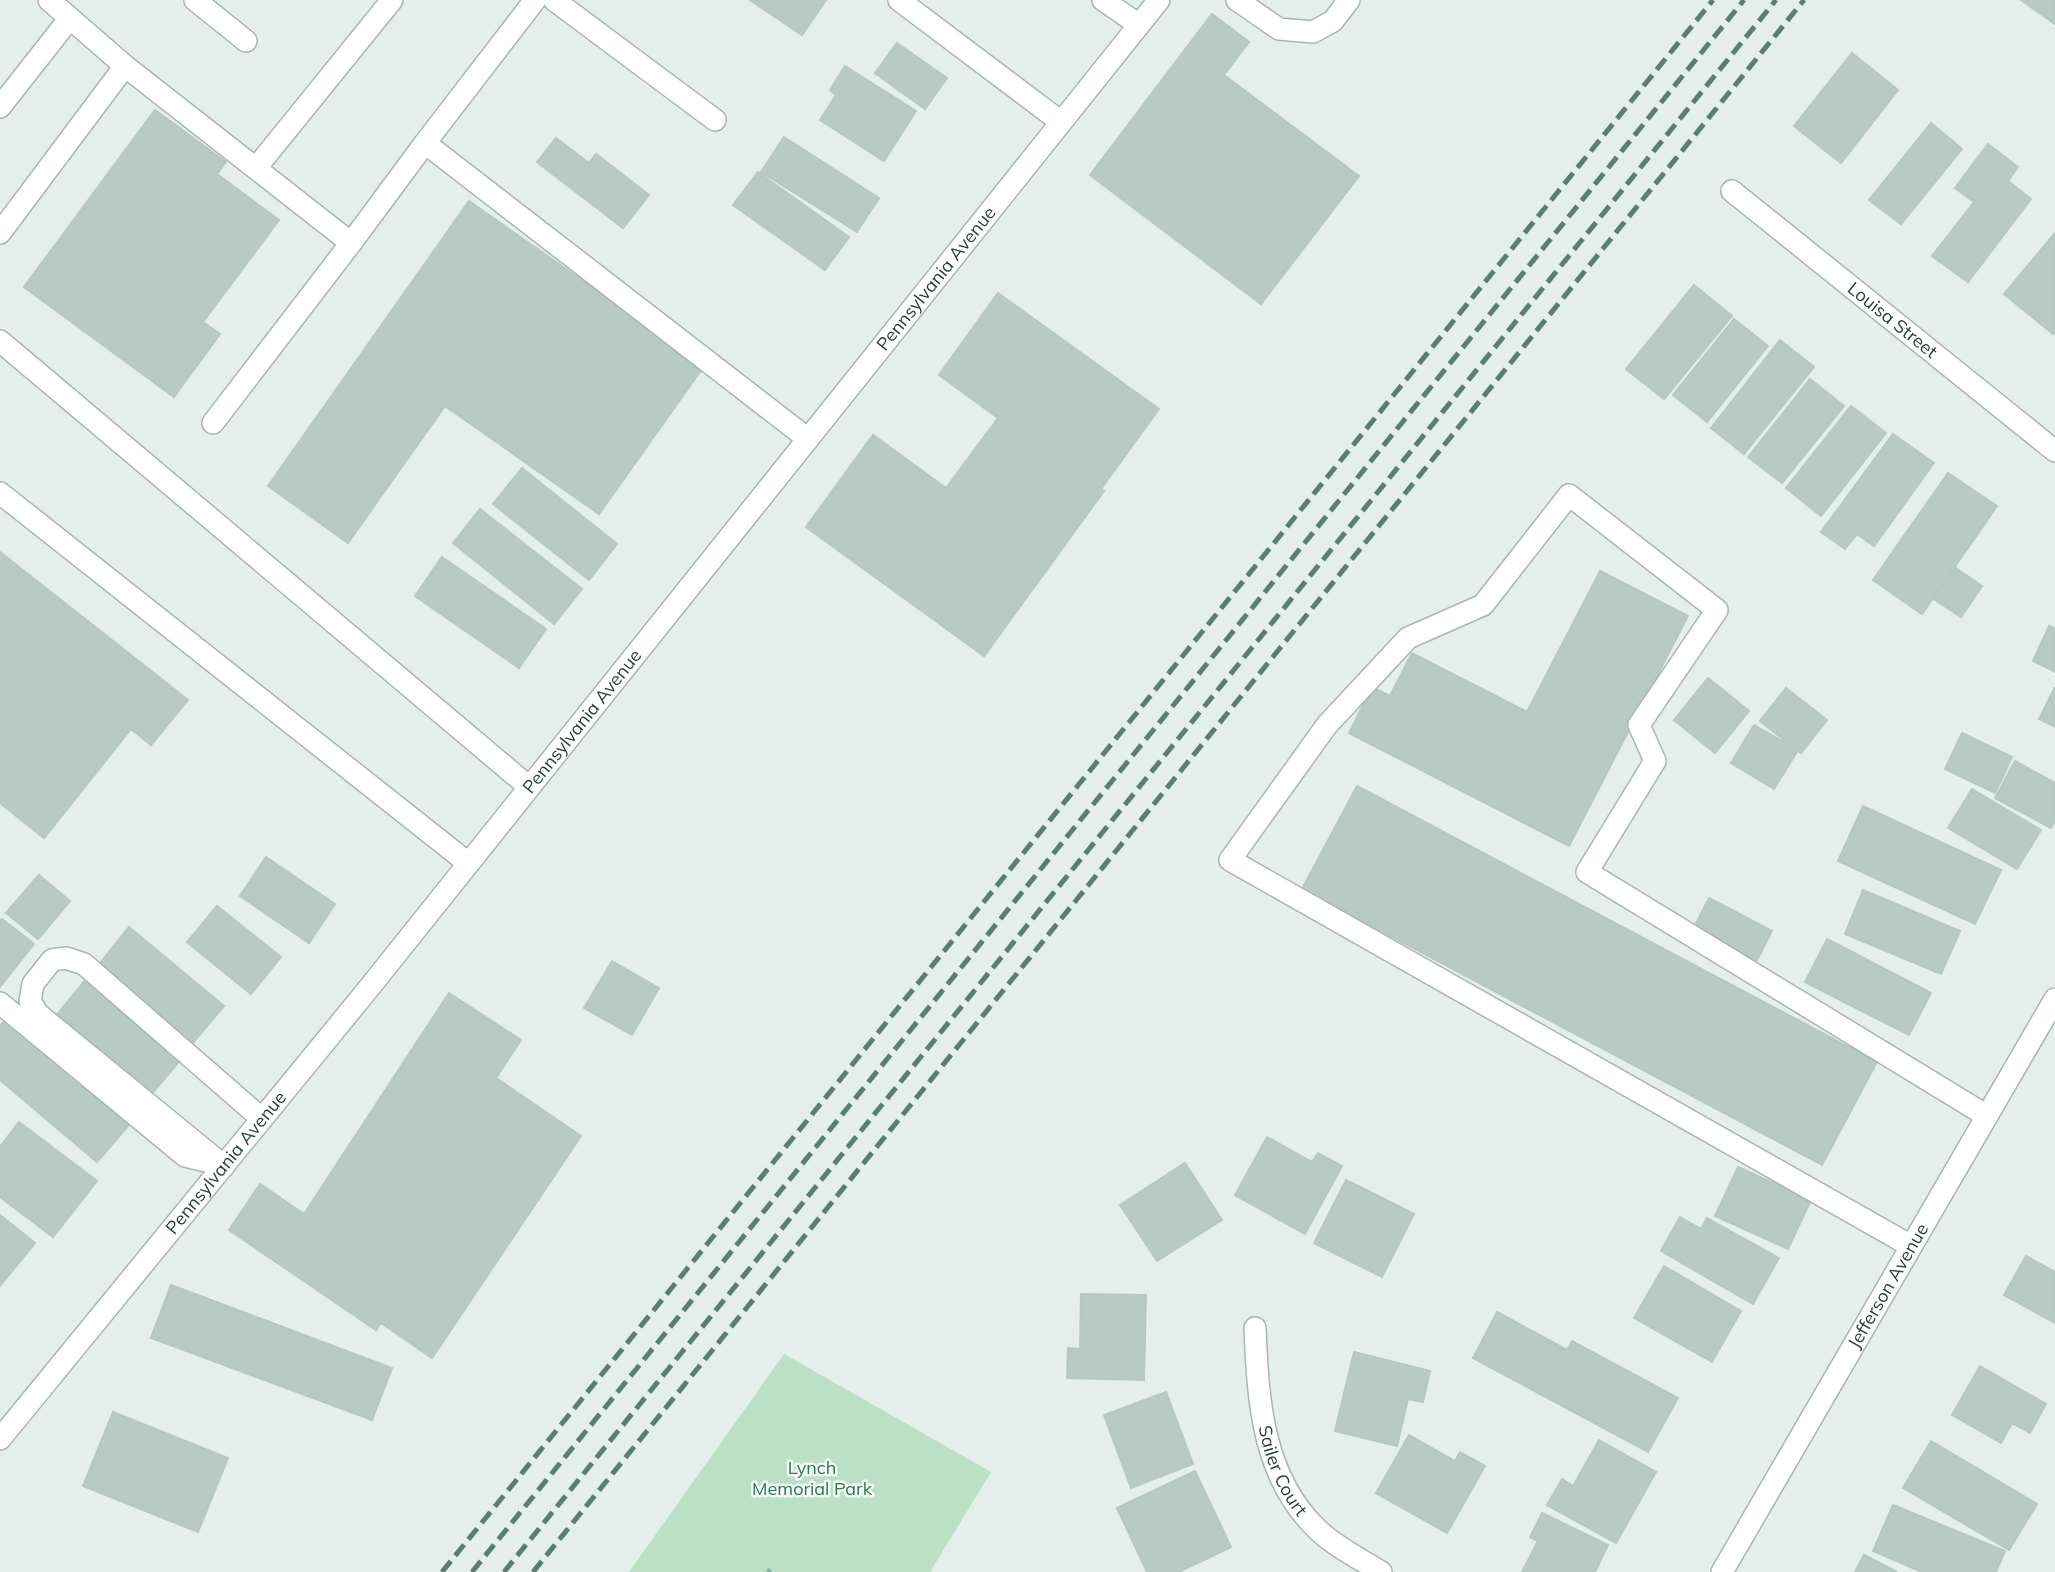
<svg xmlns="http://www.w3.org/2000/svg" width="2055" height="1572" font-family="Mulish,sans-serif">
  <rect width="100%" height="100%" fill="#e4eeea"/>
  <path fill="#bce0c6" d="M784,1354L991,1472L930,1572H629Z"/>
  <path fill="#b9c9c3" stroke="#b6c8c1" stroke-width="2" d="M750,0H826L802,35Z
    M2021,0H2055V24Z
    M1212,14L1249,42L1224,75L1359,176L1261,304L1090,175Z
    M897,43L947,78L925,109L875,73Z
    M1852,53L1898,90L1841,163L1794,126Z
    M845,66L916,111L884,161L820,120L836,95L830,90Z
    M155,110L226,162L217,174L279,220L203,322L220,334L174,397L24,287Z
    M1931,123L1962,149L1901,224L1869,200Z
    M784,137L879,198L857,232L761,172Z
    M556,138L589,163L596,154L649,195L623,228L537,162Z
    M1988,144L2018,167L2008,181L2031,199L1968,282L1932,256L1974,202L1955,188Z
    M758,172L849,237L825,270L733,205Z
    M469,201L704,366L599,514L445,406L348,543L268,486Z
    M2055,233V332L2053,334L2004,294Z
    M1694,285L1732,316L1664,399L1626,369Z
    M998,293L1159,409L1101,489L1104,491L984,656L806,527L873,435L946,488L998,418L939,375Z
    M1734,319L1768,346L1707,422L1673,395Z
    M1780,340L1814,367L1744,454L1711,428Z
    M1810,379L1844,406L1782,483L1748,457Z
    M1851,406L1886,433L1821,516L1786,488Z
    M1893,434L1934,463L1874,546L1857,534L1845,549L1821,532Z
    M522,468L617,544L589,580L493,504Z
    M1948,473L1997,506L1922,614L1873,580Z
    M480,509L582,589L554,624L453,543Z
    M0,552L188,700L151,745L131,729L44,838L0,803Z
    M442,557L546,629L519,668L415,596Z
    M1956,568L1982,586L1961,617L1934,599Z
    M1600,571L1688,616L1569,846L1349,733L1372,687L1390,696L1412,653L1527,712Z
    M2049,626L2055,629V672L2033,661Z
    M1708,678L1749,711L1715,753L1674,720Z
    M2055,687V727L2039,719Z
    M1786,688L1827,720L1801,753L1760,721Z
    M1754,725L1798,750L1774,789L1731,763Z
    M1962,733L2012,757L1995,793L1945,769Z
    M2015,761L2055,783V821L2051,828L1995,798Z
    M1357,786L1877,1062L1822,1165L1302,889Z
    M1972,789L2041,830L2017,869L1948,828Z
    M1863,806L2001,870L1975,924L1838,861Z
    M266,857L335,904L309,943L240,896Z
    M39,875L70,901L38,939L6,913Z
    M1863,890L1960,931L1941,974L1845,934Z
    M1709,898L1772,931L1756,962L1693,929Z
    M217,906L281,957L251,994L187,942Z
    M2,919L34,944L0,987V921Z
    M129,927L224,1006L191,1045L96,968Z
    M1827,939L1931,993L1909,1035L1805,982Z
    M612,961L659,988L632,1035L584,1008Z
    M87,978L183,1057L150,1096L55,1017Z
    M449,993L521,1040L496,1078L581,1136L432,1358L381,1323L376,1330L229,1230L260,1184L304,1214Z
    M9,1016L133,1120L97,1162L0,1080V1026Z
    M19,1122L97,1181L53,1237L0,1197V1147Z
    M1267,1137L1312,1162L1318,1153L1342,1166L1305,1234L1235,1195Z
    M1185,1163L1222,1220L1157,1261L1120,1205Z
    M1738,1167L1811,1200L1788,1249L1715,1216Z
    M1346,1180L1414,1214L1382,1277L1314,1243Z
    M0,1215L35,1243L0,1286Z
    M1680,1217L1701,1229L1707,1218L1779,1258L1753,1304L1661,1251Z
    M2026,1256L2055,1272V1323L2004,1295Z
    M1664,1266L1741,1311L1712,1362L1634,1318Z
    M171,1285L392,1368L372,1420L151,1338Z
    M1081,1294L1146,1295L1144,1380L1067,1378L1068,1348L1080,1349Z
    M1497,1312L1567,1350L1572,1341L1678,1398L1648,1452L1473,1358Z
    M1354,1352L1430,1371L1423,1402L1408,1399L1397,1446L1335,1431Z
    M1980,1366L2046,1404L2030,1433L2012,1423L2001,1443L1952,1415Z
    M1166,1392L1193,1464L1131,1488L1104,1415Z
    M113,1412L228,1458L198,1532L83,1486Z
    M1409,1435L1455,1461L1460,1452L1485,1466L1447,1533L1376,1493Z
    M1599,1440L1656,1472L1616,1543L1547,1505L1562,1479L1573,1486Z
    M1931,1441L2037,1504L2009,1550L1903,1488Z
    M1195,1471L1231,1547L1179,1572H1147L1117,1508Z
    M1893,1505L2005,1551L1996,1572H1922L1873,1551Z
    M1542,1513L1608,1545L1595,1572H1522L1538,1541L1530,1537Z
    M1864,1555L1897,1572H1855Z"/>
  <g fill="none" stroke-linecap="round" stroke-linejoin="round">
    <defs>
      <path id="lane" d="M49,0L125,66L351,243L425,143L808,439
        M195,0L246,41
        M554,0L715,120
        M899,0L1061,122
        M1103,0L1139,25
        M1237,0L1279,29L1313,32L1333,21L1349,0
        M0,107L70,18
        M425,143L535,0
        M256,168L392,0
        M0,233L125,66
        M0,341L529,787
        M213,423L351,243
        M0,493L468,863
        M0,1003L185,1156L219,1164
        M224,1166L38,1014L30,1001L33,984L52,960L66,958L84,964L262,1119
        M1911,1246L1230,860L1327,725L1408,638L1483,605L1569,495L1717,610L1639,725L1655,761L1587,872L1987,1116"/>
      <g id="street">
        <path id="s1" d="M1732,191L2055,451"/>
        <path id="s2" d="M1255,1328C1258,1400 1262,1477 1318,1530C1336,1547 1360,1559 1381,1572"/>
        <path id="s3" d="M0,1439L369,988L1159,0"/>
        <path id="s4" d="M1722,1572L2055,999"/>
      </g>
    </defs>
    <use href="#lane" stroke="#a6b7b1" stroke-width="24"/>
    <use href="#street" stroke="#a6b7b1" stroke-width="24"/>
    <path stroke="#83b3a4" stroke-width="4.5" stroke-dasharray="3.5 5" stroke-linecap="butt" d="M768,1572L770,1569"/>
    <use href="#lane" stroke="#fff" stroke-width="21"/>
    <use href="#street" stroke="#fff" stroke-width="21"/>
    <path stroke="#5d7c74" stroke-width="5" stroke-dasharray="14 7" stroke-linecap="butt" d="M442,1572L1713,0
      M472,1572L1744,0
      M504,1572L1776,0
      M533,1572L1804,0"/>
  </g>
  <g text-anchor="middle" stroke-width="5" stroke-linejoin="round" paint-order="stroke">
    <g font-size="18" fill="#224139" stroke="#f5faf8">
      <text dy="6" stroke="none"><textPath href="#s3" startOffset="1491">Pennsylvania Avenue</textPath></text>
      <text dy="6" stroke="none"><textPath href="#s1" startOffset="206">Louisa Street</textPath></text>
      <text dy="6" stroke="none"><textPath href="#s3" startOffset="924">Pennsylvania Avenue</textPath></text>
      <text dy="6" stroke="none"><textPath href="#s3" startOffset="357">Pennsylvania Avenue</textPath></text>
      <text dy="6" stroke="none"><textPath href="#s4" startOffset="331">Jefferson Avenue</textPath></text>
      <text dy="6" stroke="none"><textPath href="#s2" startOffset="147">Sailer Court</textPath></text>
    </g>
    <g font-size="18" fill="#2a7a49" stroke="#f5faf8">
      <text x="812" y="1474">Lynch<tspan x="812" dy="21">Memorial Park</tspan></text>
    </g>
  </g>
</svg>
